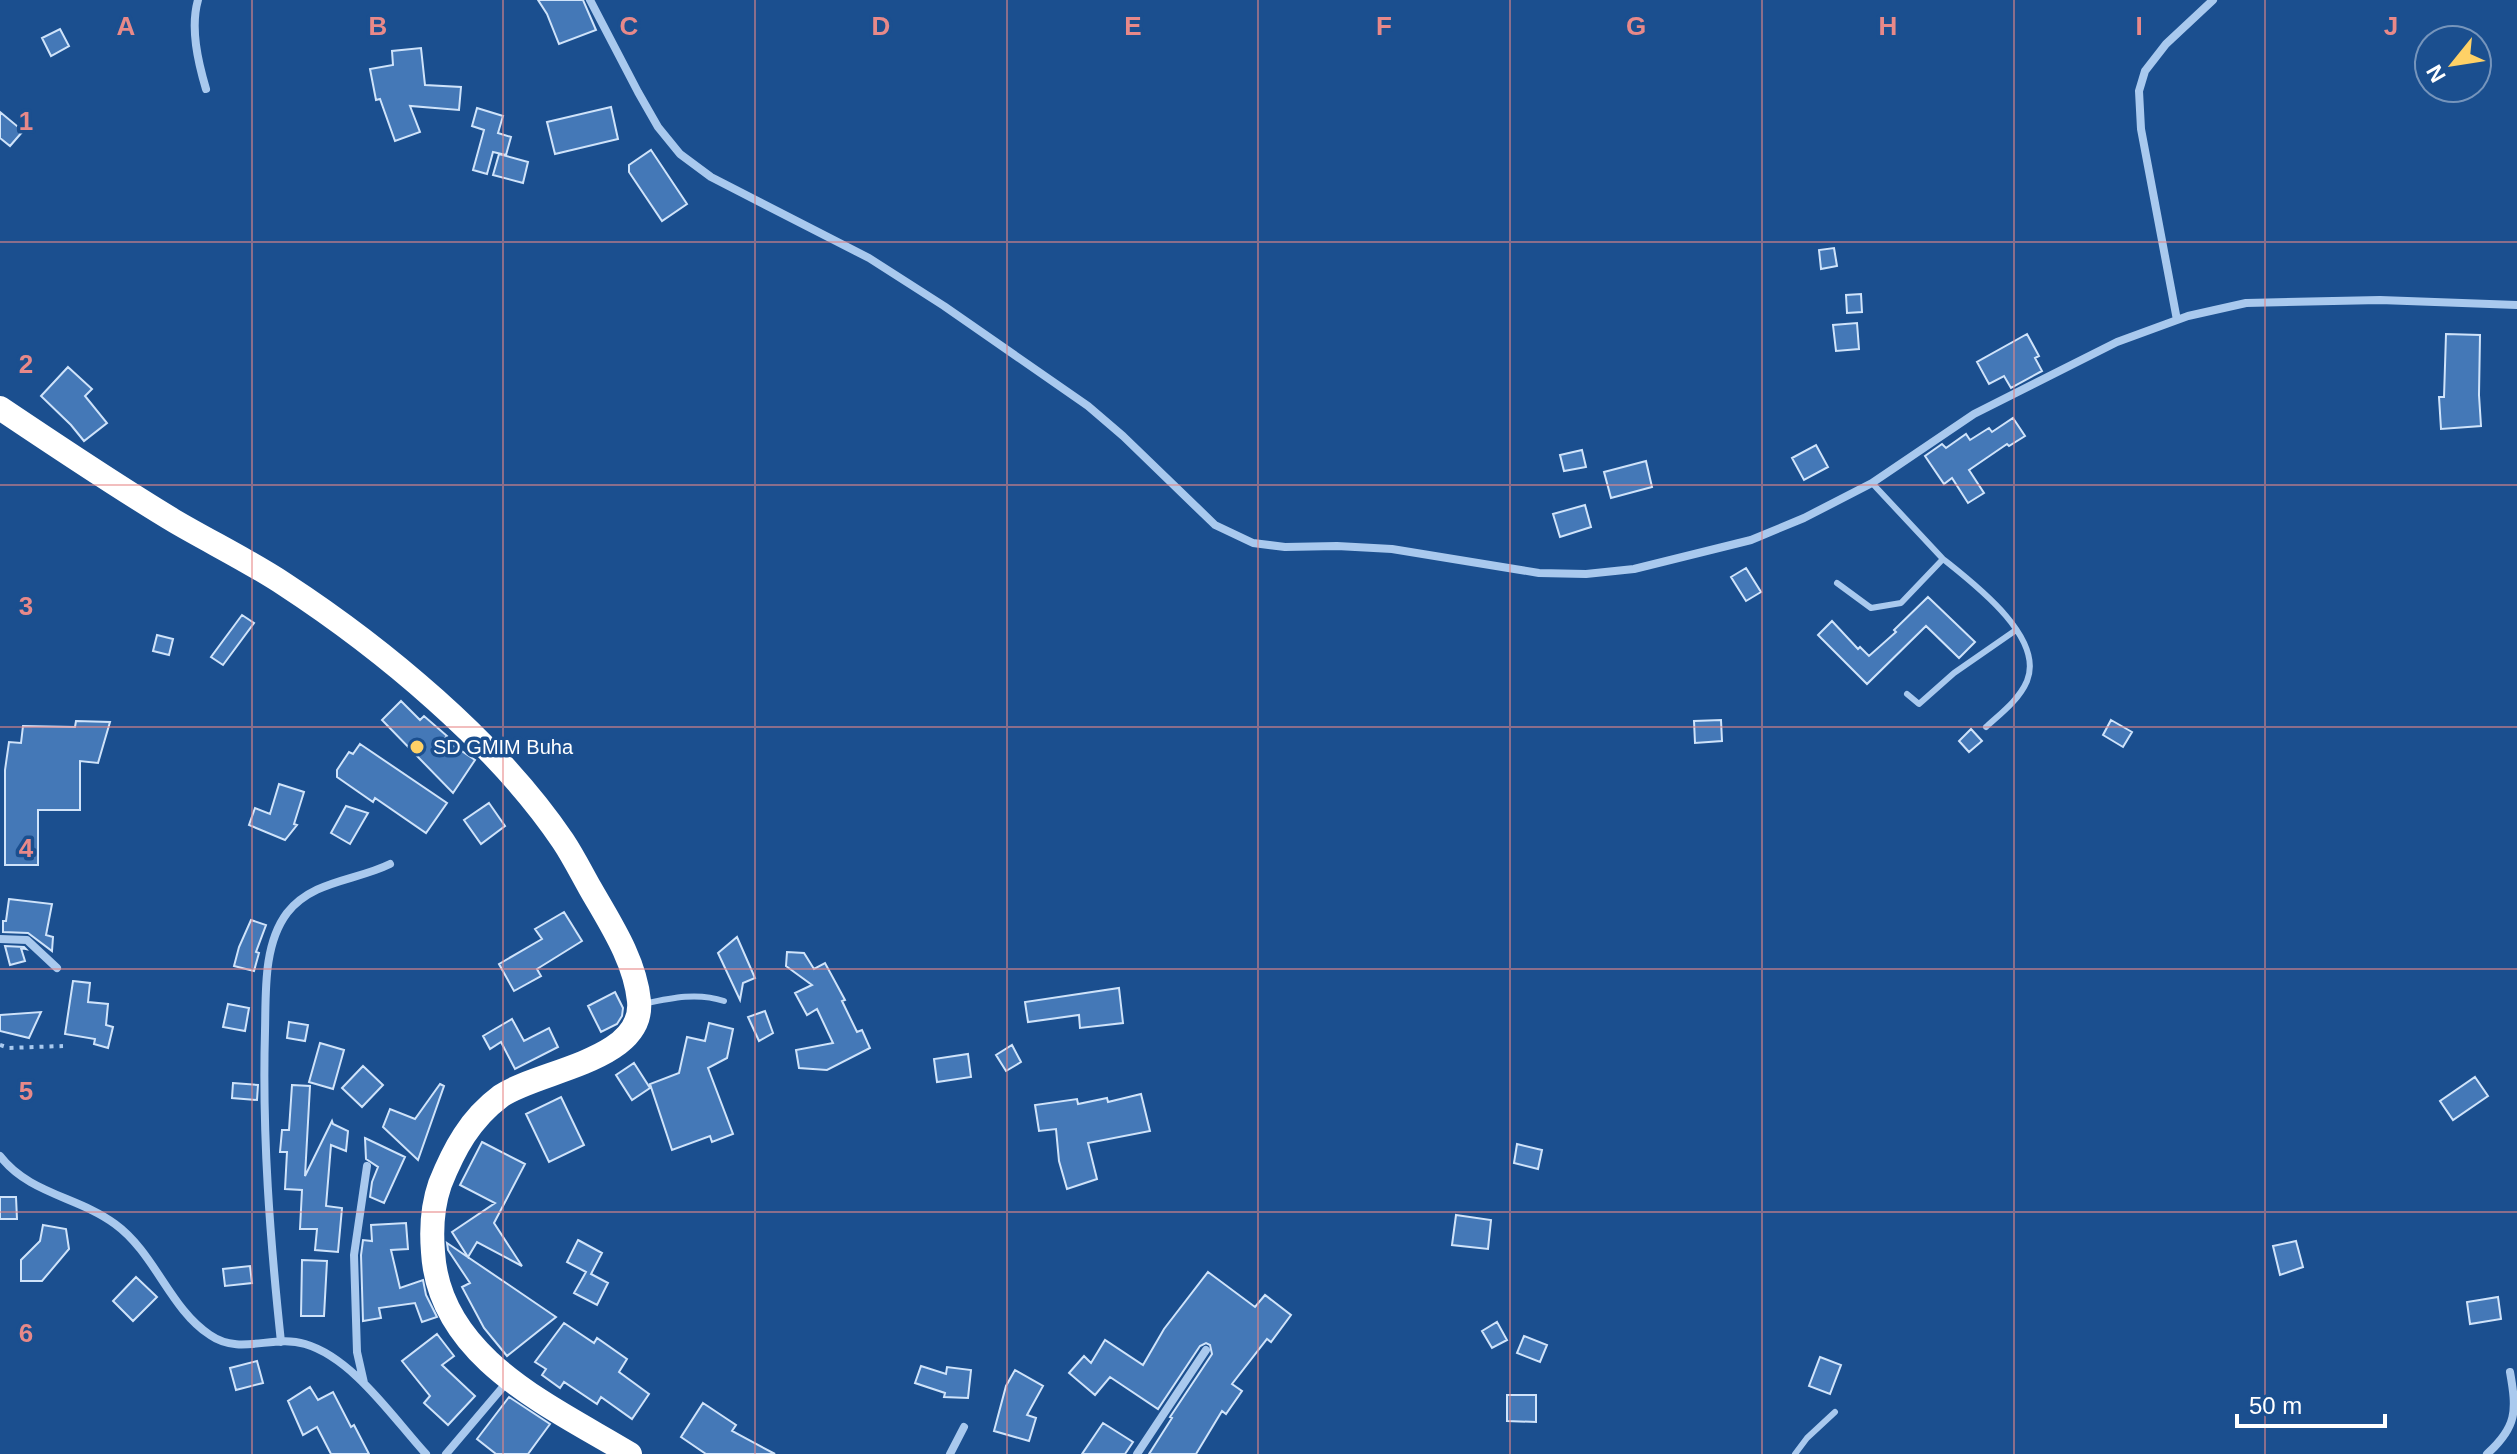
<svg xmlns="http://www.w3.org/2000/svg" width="2517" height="1454" font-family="Arial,sans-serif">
  <rect width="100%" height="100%" fill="#1b4f8f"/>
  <path fill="#4478b7" stroke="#cfe3fa" stroke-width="2" d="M538,0H583L596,30L559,44L547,14Z
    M60,29L69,46L51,56L42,38Z
    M421,48L425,85L461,87L459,110L410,106L420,132L395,141L380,99L376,100L370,69L393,65L392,51Z
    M611,107L618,139L555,154L547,122Z
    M477,108L503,116L498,133L511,137L506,155L493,152L487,174L473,170L484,130L472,126Z
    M0,112L23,131L10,146L0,138Z
    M651,150L687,204L662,221L629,172V165Z
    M499,154L528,162L523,183L493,175Z
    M1834,248L1837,266L1821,269L1819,250Z
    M1861,294L1862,312L1847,313L1846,295Z
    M1857,323L1859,349L1836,351L1833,325Z
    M2027,334L2039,356L2035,358L2042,371L2011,388L2004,376L1989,384L1977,362Z
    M2446,334L2480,335L2479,395L2481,426L2441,429L2439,397H2444Z
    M68,367L92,389L85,396L107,423L84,441L71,425L41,396Z
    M2013,418L2025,436L2009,446L2007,444L1969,470L1984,493L1968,503L1952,478L1944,484L1925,456L1942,444L1946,448L1966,434L1970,440L1989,428L1992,432Z
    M1816,445L1828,467L1804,480L1792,458Z
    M1582,450L1586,467L1564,471L1560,455Z
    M1646,461L1652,487L1611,498L1604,472Z
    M1585,505L1591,527L1560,537L1553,514Z
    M1746,568L1761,592L1746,601L1731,577Z
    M1928,597L1975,642L1959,658L1926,626L1867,684L1818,635L1832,621L1858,649L1860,647L1869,656L1896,632L1894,630Z
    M242,615L254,623L223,665L211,657Z
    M157,635L173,639L169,655L153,651Z
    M401,701L420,720L424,716L447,736L444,739L475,760L453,793L382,720Z
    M1721,720L1722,741L1695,743L1694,721Z
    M2111,720L2132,732L2123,747L2103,735Z
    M76,721L110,722L98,763L80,761V810H38V865H5V770L9,742L21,743L23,726L75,727Z
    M1971,729L1982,741L1969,752L1959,741Z
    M360,744L447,803L426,833L375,798L373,802L337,777V770L349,752L353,754Z
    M279,784L304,792L294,824L297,825L285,840L249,825L255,808L270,814Z
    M489,803L505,826L481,844L464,820Z
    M346,806L368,813L350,844L331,833Z
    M9,899L52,904L46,935L53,937L52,951L28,933L3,932V921H6Z
    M564,912L582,941L537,969L541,976L514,991L499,964L542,939L535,929Z
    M251,920L266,925L256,952L259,953L254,971L234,966L239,947Z
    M737,937L755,978L743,983L740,1000L718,953Z
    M5,946L24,947L26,949L21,948L25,961L10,965Z
    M787,952L804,953L814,969L825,963L845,1000L842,1001L857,1032L862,1030L870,1048L827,1070L799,1068L796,1050L833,1043L817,1009L807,1015L795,993L812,985L786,966Z
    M73,981L90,983L88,1002L108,1004L106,1025L113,1027L108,1048L94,1044L95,1039L65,1034Z
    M1119,988L1123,1023L1080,1028L1079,1015L1028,1022L1025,1002Z
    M615,992L623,1008L622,1016L617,1024L601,1032L588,1006Z
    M228,1004L249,1008L245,1031L223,1027Z
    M765,1011L773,1033L759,1041L748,1017Z
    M41,1012L29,1038L0,1031V1015Z
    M512,1019L524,1041L549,1028L558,1047L515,1069L501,1042L490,1049L483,1036Z
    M289,1022L308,1025L305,1041L287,1038Z
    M709,1023L733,1029L727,1058L708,1068L733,1134L712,1142L710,1136L672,1150L650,1084L679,1073L687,1037L705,1041Z
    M320,1043L344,1050L333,1089L309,1082Z
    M1012,1045L1021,1062L1006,1071L996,1055Z
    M968,1054L971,1077L937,1082L934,1059Z
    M634,1063L650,1088L632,1100L616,1075Z
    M363,1066L383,1085L362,1107L342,1088Z
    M2475,1077L2488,1096L2453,1120L2440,1101Z
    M233,1083L258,1085L257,1100L232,1098Z
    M440,1084L444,1086L418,1160L383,1127L390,1109L415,1119Z
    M292,1085L310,1086L305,1176L332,1121L333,1124L348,1131L346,1151L331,1145L326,1206L342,1208L338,1252L315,1250L317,1229H300L302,1190L285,1189L287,1152H280L282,1130H289Z
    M1141,1094L1150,1131L1088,1143L1097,1179L1067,1189L1059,1161L1056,1129L1039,1131L1035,1105L1077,1099L1078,1104L1107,1098L1108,1102Z
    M561,1097L584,1145L549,1162L526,1114Z
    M365,1138L405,1157L384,1203L370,1197L372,1182L378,1167L366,1159Z
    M482,1142L525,1164L494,1223L522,1266L477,1242L468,1257L452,1232L495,1203L460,1185Z
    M1517,1144L1542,1150L1538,1169L1514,1163Z
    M0,1197H16L17,1219H0Z
    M1456,1215L1491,1220L1488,1249L1452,1245Z
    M406,1223L408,1249L391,1250L400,1288L423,1280L426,1295L437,1317L422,1322L415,1303L379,1308L381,1318L363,1321L361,1255L363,1240L372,1241L371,1225Z
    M43,1225L66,1229L69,1249L42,1281H21V1260L40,1241Z
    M578,1240L602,1253L591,1274L608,1283L597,1305L574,1293L586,1272L567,1262Z
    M2296,1241L2303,1267L2280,1275L2273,1246Z
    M447,1243L509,1285L556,1317L507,1356L484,1328L462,1287L470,1283L448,1250Z
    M302,1260L327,1261L324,1316H301Z
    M250,1266L252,1283L225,1286L223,1269Z
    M1208,1272L1255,1307L1265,1295L1291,1315L1271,1342L1267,1339L1232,1384L1242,1391L1226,1414L1222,1411L1196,1454H1149L1172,1418L1170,1417L1212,1354L1210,1345L1206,1343L1200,1346L1158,1409L1110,1377L1095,1395L1069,1373L1084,1356L1091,1363L1105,1340L1143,1365L1164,1329Z
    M136,1277L157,1297L133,1321L113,1301Z
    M2498,1297L2501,1319L2470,1324L2467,1302Z
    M1497,1322L1507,1340L1492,1348L1482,1331Z
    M564,1323L594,1343L597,1338L627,1359L619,1372L649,1394L632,1419L601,1397L597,1404L564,1382L560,1388L542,1375L546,1369L535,1362Z
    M437,1334L454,1356L442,1365L475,1396L448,1425L424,1403L430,1396L402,1361Z
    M1524,1336L1547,1345L1540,1362L1517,1353Z
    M1820,1357L1841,1365L1830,1394L1809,1386Z
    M257,1361L263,1383L236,1390L230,1368Z
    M921,1366L946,1374L947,1367L971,1370L968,1398L944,1397L945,1393L915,1383Z
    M1015,1370L1043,1386L1027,1415L1036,1418L1029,1441L994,1431L1006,1386Z
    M310,1387L318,1400L333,1392L351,1427L354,1425L369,1454H331L317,1427L303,1435L288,1401Z
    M1507,1395H1536V1422L1507,1421Z
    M509,1397L550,1424L528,1454H496L477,1439Z
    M703,1403L736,1425L732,1431L775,1454H706L681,1437Z
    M1103,1423L1133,1442L1125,1454H1082Z"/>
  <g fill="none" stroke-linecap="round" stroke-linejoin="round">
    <path stroke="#a9c9ee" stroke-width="4" stroke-dasharray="4 6" stroke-linecap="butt" d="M0,1045L9,1048L63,1046"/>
    <path stroke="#a9c9ee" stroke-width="6" d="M1943,559C1973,583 2045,637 2027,681C2019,700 2000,714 1986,727
      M1837,583L1871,608L1901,603L1943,559L1872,483
      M1907,694L1919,704L1954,673L2016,630
      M643,1004C671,998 697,992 724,1001
      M1795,1454L1807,1438L1835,1412"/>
    <path stroke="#a9c9ee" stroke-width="8" d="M198,0C190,28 198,62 206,89
      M590,0L638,92L658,127L680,154L711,177L869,258L944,306L1088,406L1123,436L1215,525L1253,543L1285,547L1337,546L1392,549L1539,573L1586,574L1634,569L1751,540L1804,518L1872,483L1974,414L2117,342L2188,316L2246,303L2380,300L2517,305
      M2177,320L2141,129L2139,91L2145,71L2166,44L2213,0
      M0,939L27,940L57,968
      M0,1156C29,1194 79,1197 115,1224C155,1253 170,1309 210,1335C240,1356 273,1334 305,1344C353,1358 393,1418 426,1454
      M281,1342C270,1238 262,1135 265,1031C266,993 263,945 287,913C313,880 356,881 390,864
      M364,1383L357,1352L354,1255L367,1166
      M446,1454L508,1381
      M950,1454L964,1427
      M1137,1454L1206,1350
      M2487,1454C2517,1427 2517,1411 2510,1372"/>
    <path stroke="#fff" stroke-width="24" d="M0,408C58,447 116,486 176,522C212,543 249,561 284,584C382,648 497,743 563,841C573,856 581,872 590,888C610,923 635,960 639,1001C645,1061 539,1070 501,1096C470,1119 454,1149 440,1184C432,1207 431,1228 433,1252C439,1358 551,1406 630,1454"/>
  </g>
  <path fill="none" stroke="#e88989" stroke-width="2" stroke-opacity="0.55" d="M252,0V1454M503,0V1454M755,0V1454M1007,0V1454M1258,0V1454M1510,0V1454M1762,0V1454M2014,0V1454M2265,0V1454M0,242H2517M0,485H2517M0,727H2517M0,969H2517M0,1212H2517"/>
  <circle fill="#ffd166" stroke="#1b4f8f" stroke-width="3" cx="417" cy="747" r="8"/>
  <g text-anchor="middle" stroke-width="7" stroke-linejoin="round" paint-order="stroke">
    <g font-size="20" fill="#fff" stroke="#1b4f8f" text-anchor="start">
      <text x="433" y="754">SD GMIM Buha</text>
    </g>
  </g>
  <g font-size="26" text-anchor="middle" font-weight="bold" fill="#e88989" stroke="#1b4f8f" stroke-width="7" stroke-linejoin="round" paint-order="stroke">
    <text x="126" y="35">A</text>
    <text x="378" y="35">B</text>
    <text x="629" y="35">C</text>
    <text x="881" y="35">D</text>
    <text x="1133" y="35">E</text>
    <text x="1384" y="35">F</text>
    <text x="1636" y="35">G</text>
    <text x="1888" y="35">H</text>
    <text x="2139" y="35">I</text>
    <text x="2391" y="35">J</text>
    <text x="26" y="130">1</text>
    <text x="26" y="373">2</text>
    <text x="26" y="615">3</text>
    <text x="26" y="857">4</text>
    <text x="26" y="1100">5</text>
    <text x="26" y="1342">6</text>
  </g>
  <g transform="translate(2453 64) rotate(240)"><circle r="38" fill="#1b4f8f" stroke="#7695bc" stroke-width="2"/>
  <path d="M0-6L14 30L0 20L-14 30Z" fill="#ffd166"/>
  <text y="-12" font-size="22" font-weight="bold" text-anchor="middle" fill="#ffffff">N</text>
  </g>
  <path d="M2237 1414v12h148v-12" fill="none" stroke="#ffffff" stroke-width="4"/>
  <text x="2249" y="1414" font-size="24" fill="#ffffff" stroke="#1b4f8f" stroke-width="6" paint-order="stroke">50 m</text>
</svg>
